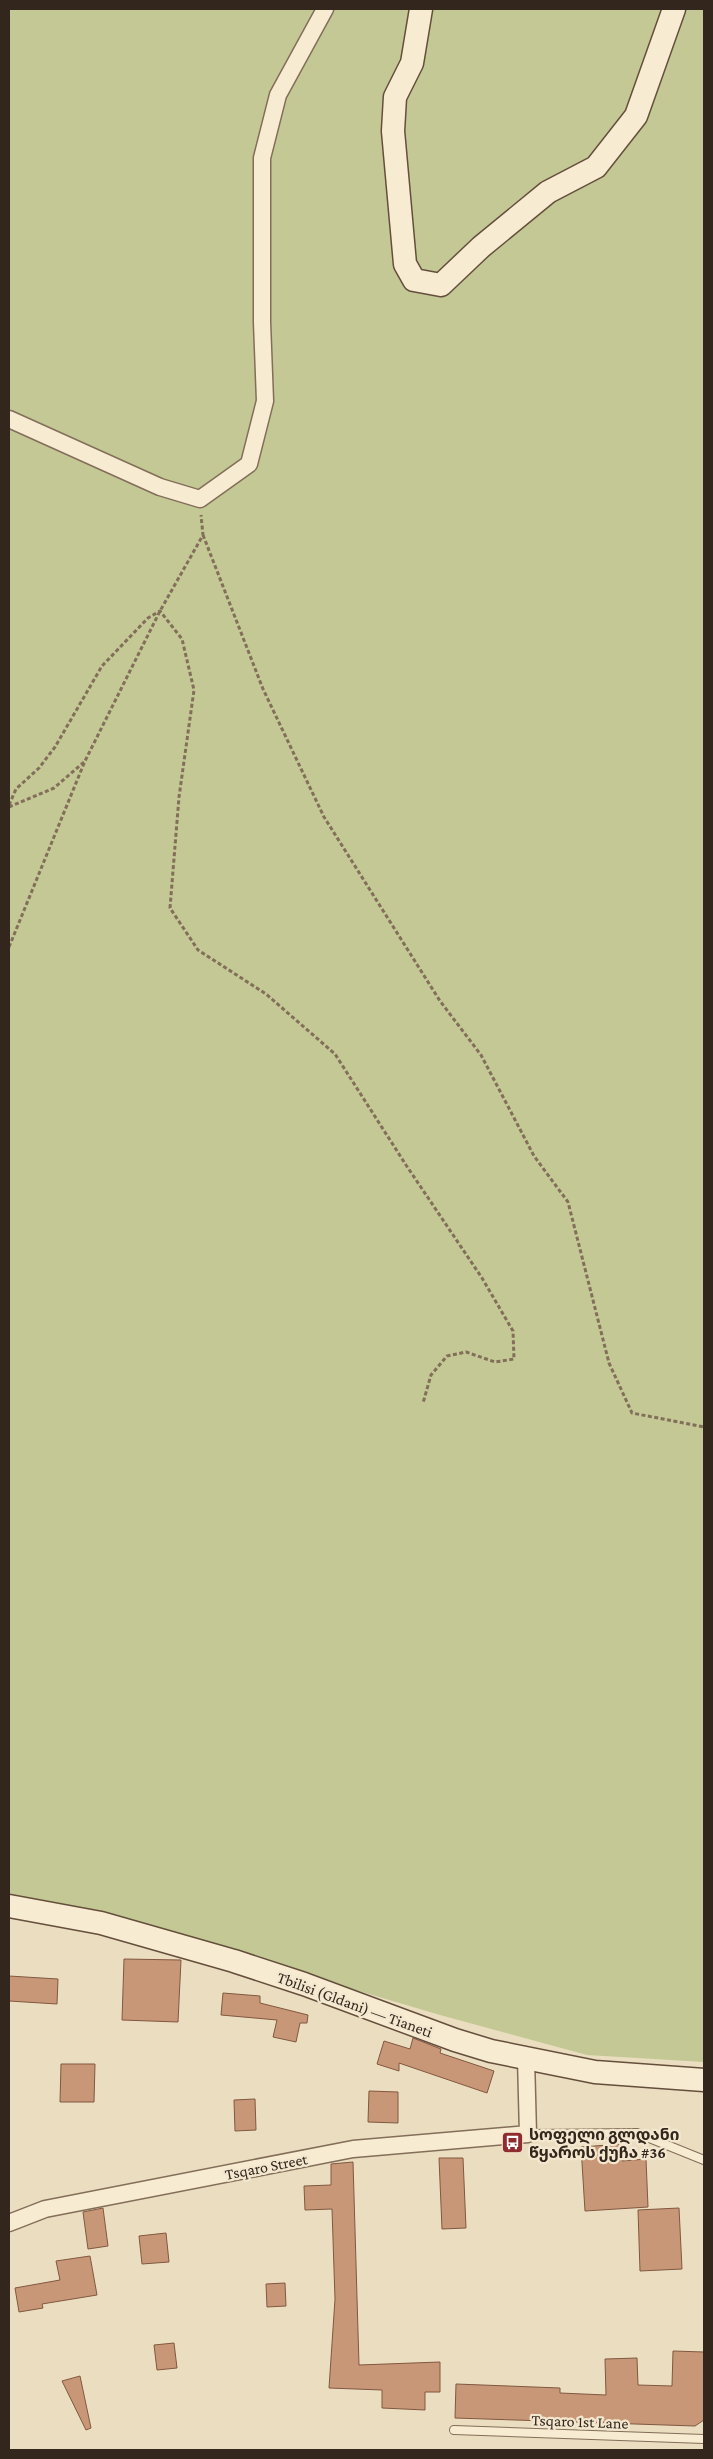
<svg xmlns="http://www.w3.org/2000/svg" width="713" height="2459" font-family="'Crimson Pro','Noto Sans Georgian',serif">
  <rect width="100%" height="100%" fill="#ebddc0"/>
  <path fill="#c3c895" d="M9,9H704V2062L587,2055L440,2015L68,1905L9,1895Z"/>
  <path fill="#c89777" stroke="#815840" d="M124,1959L181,1960L178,2022L122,2020Z
    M9,1976L58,1979L57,2004L9,2001Z
    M223,1993L260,1996V2003L308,2015L307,2023H300L296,2042L273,2037L277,2020L221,2015Z
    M413,2038L441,2049L440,2053L494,2071L487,2093L399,2063V2071L377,2064L384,2041L410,2049Z
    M61,2064H95L94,2102H60Z
    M369,2091L398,2092V2123L368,2122Z
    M255,2099L256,2130L235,2131L234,2100Z
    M621,2144L622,2161L646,2159L648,2207L585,2211L581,2147Z
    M439,2158H463L466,2228L442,2229Z
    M353,2162L359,2365L440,2362V2392H425V2410L382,2408V2390L329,2388L335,2299L332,2209L305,2210L304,2186L331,2185V2164Z
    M103,2208L108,2246L88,2249L83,2212Z
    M679,2208L682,2269L640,2271L638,2210Z
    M166,2233L169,2262L142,2264L139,2236Z
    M90,2256L97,2295L42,2304L43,2308L19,2312L15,2288L60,2280L56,2261Z
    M285,2283L286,2306L267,2307L266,2284Z
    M174,2343L177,2368L157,2370L154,2345Z
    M673,2351L704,2352V2420L695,2426L455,2418L456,2384L560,2388V2393L606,2395L605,2359L637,2358L638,2385L672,2386Z
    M80,2376L91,2428L86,2430L62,2381Z"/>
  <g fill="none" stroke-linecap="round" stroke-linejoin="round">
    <defs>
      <path id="lane" d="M528,2134L637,2133L704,2160
        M454,2430L704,2439"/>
      <path id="street" d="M9,419L160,487L200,499L249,464L265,401L262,322V158L278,95L325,9
        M9,2223L45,2209L353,2149L528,2134L526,2058"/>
      <path id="secondary" d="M421,9L412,63L395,97L393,131L405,264L414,280L441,285L481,247L548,192L596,167L636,116L674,9
        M9,1906L101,1923L234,1961L304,1984L455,2040L491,2051L595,2072L704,2080"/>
    </defs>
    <use href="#lane" stroke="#836e59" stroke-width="10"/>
    <use href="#street" stroke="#836e59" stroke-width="19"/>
    <use href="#secondary" stroke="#654f3c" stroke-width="25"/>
    <path stroke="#836e59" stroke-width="3" stroke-dasharray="4 2.5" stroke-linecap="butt" d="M203,535L263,689L324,817L440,1001L481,1055L534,1156L568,1202L609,1363L632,1413L704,1427
      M9,805L16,789L39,768L55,747L102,666L148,618L160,611L182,639L194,690L179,797L170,908L198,950L266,994L335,1054L406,1165L482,1278L513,1331L514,1359L495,1362L466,1352L447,1356L431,1375L423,1403
      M9,807L54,788L84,762
      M9,947L85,761L160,611L203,535L201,515"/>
    <use href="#lane" stroke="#f7ebd2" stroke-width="8"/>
    <use href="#street" stroke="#f7ebd2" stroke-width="16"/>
    <use href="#secondary" stroke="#f7ebd2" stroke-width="22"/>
  </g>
  <defs>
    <symbol id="bus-square" viewBox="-11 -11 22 22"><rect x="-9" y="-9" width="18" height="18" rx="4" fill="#8f2c2f" stroke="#f3e8cf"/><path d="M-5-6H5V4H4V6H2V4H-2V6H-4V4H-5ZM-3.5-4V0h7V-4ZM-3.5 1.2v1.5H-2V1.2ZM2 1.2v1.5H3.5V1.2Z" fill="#fff"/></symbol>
  </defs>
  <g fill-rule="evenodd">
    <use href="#bus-square" x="500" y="2130" width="25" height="25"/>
  </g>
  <g text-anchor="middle" stroke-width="4.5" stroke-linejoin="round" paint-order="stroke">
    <g font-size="16" fill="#33271d" stroke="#f3e8cf">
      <text transform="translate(355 2004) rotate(20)" y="6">Tbilisi (Gldani) — Tianeti</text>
      <text transform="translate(266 2166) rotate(-11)" y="6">Tsqaro Street</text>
      <text transform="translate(580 2421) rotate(2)" y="6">Tsqaro 1st Lane</text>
    </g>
    <g font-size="16" font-weight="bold" fill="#33271d" stroke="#f3e8cf" text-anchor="start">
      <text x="529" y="2140">სოფელი გლდანი<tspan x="529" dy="18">წყაროს ქუჩა #36</tspan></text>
    </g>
  </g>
  <rect width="713" height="2459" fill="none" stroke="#33271d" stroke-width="20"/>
</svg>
